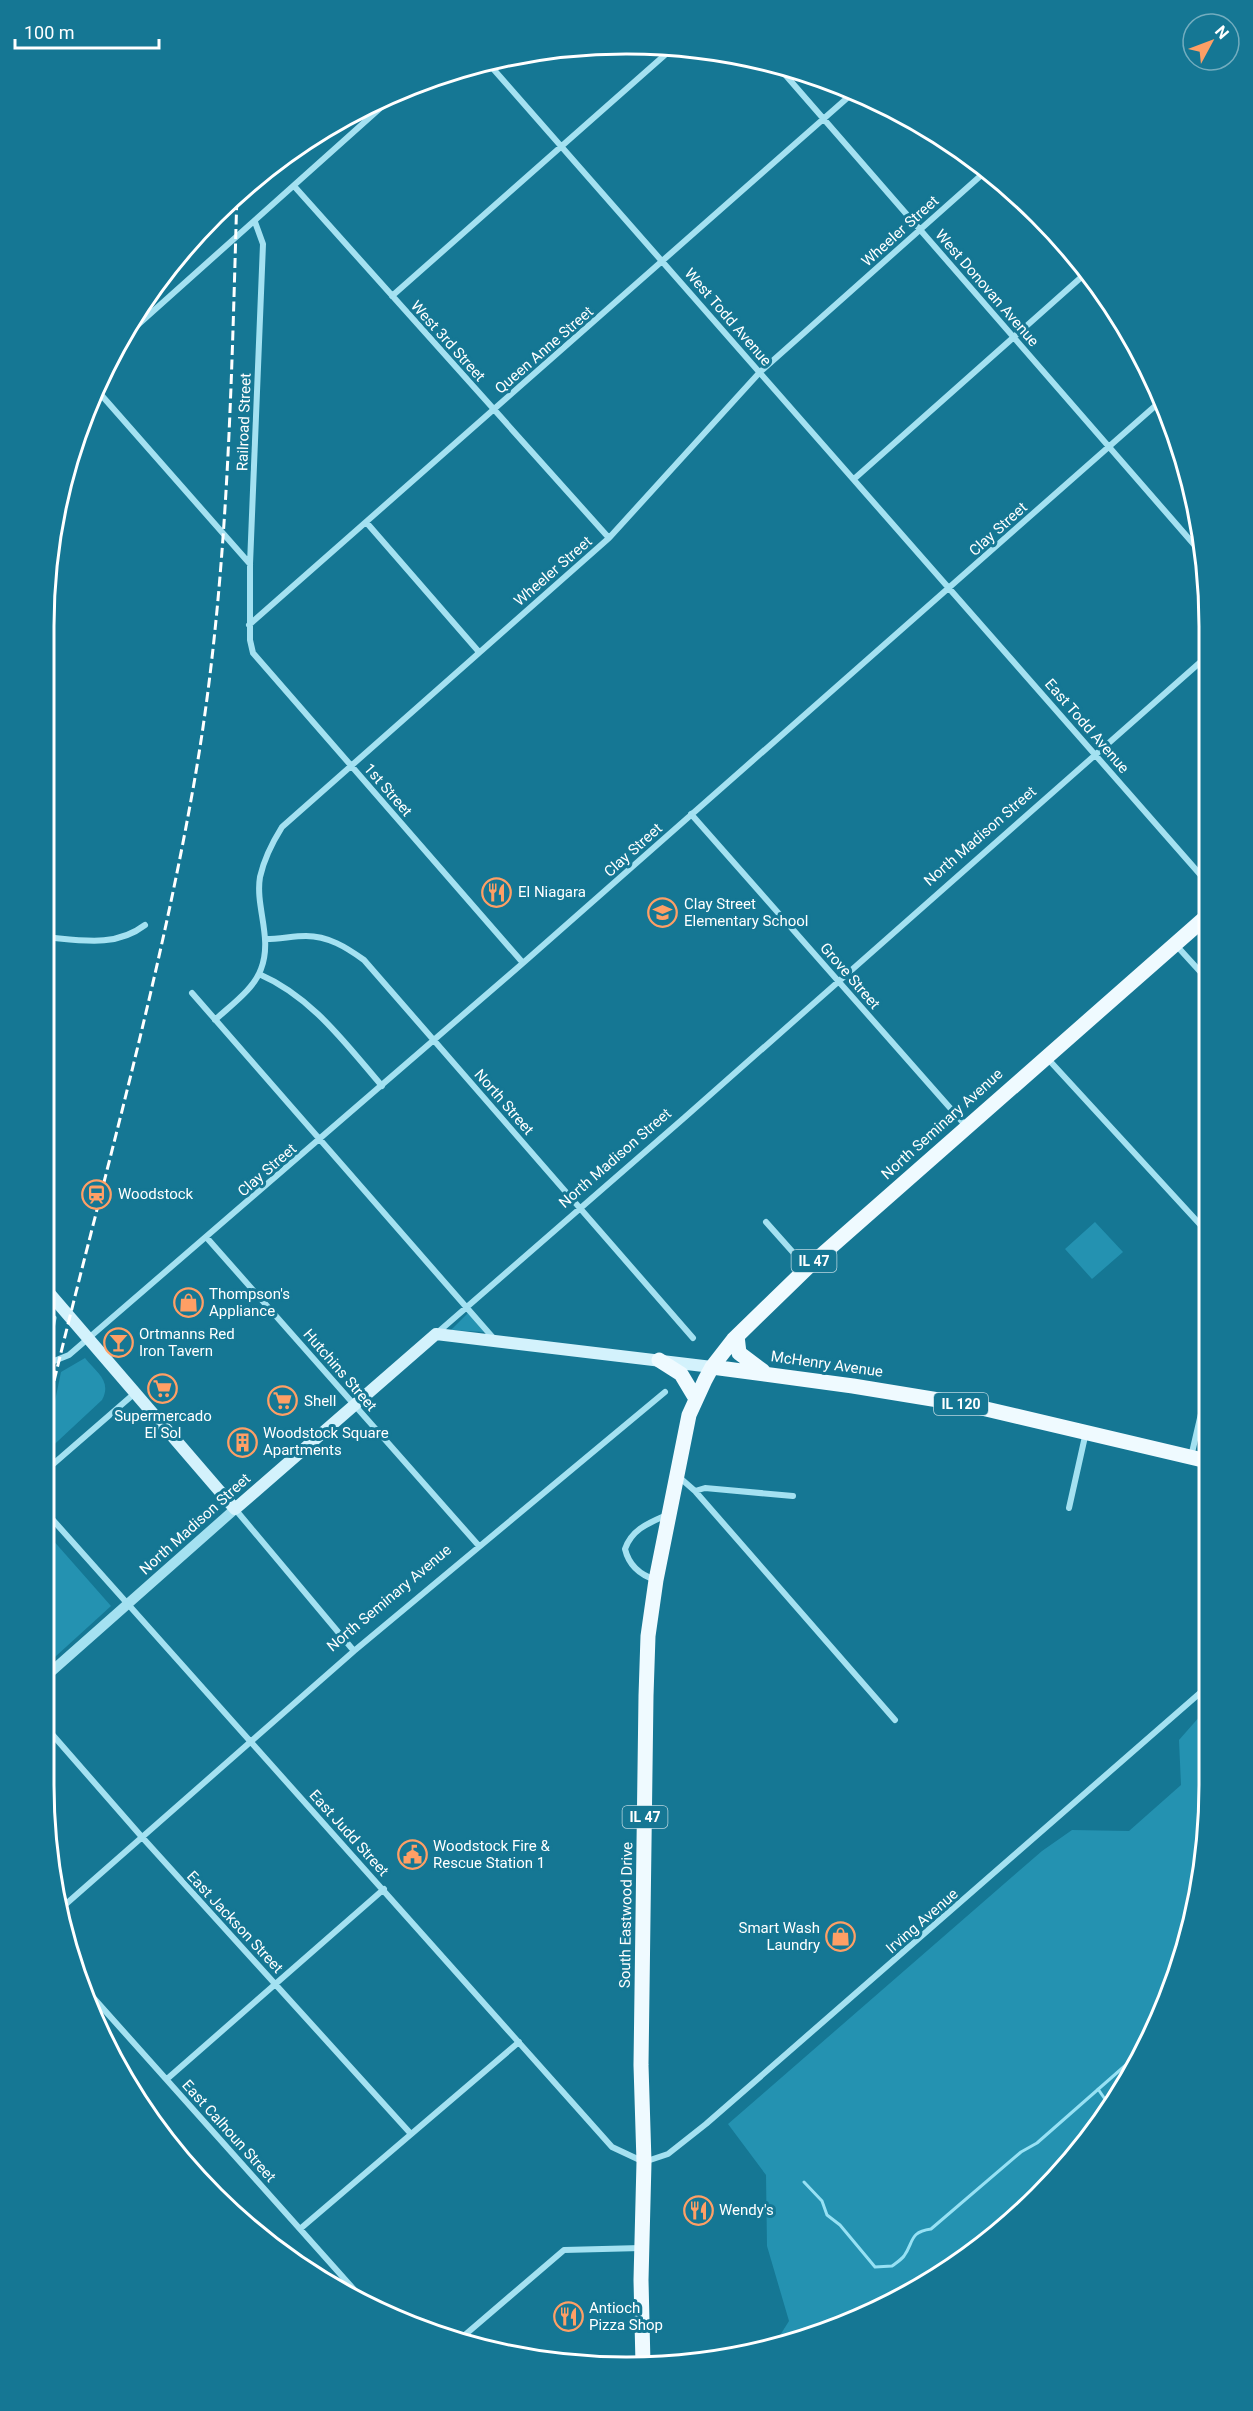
<svg xmlns="http://www.w3.org/2000/svg" width="1253" height="2411" font-family="Roboto,sans-serif">
  <rect width="100%" height="100%" fill="#157794"/>
  <path fill="#2492b1" d="M1095,1222L1123,1252L1092,1279L1065,1249Z
    M468,1313L484,1332L451,1330Z
    M85,1358C97,1373 112,1381 102,1400L44,1454L61,1372Z
    M44,1530L111,1606L44,1667Z
    M1208,1707V1822L1190,1935L1149,2043L1038,2197L884,2308L772,2348L789,2321L767,2246L766,2175L728,2124L1042,1851L1072,1830L1129,1831L1181,1785L1179,1740Z"/>
  <g fill="none" stroke-linecap="round" stroke-linejoin="round">
    <path stroke="#97e1f4" stroke-width="3" d="M1098,2089L1107,2102
      M804,2182L822,2201L827,2215L840,2225L875,2267L892,2266C896,2263 901,2260 904,2256C914,2242 909,2232 931,2229L1021,2152L1037,2143L1144,2049"/>
    <path stroke="#a4e1f1" stroke-width="5" d="M45,1365L54,1318"/>
    <path stroke="#a4e1f1" stroke-width="6" d="M488,63L1205,880
      M775,63L1204,556
      M294,186L609,538
      M255,222L263,244L250,564V640L253,653L523,963
      M392,296L675,46
      M122,339L396,94
      M96,389L250,564
      M854,479L1086,273
      M366,522L479,652
      M249,625L854,92
      M691,814L966,1126
      M44,937C80,940 115,948 145,925
      M266,939C280,939 293,936 306,936C328,936 346,947 364,960L693,1338
      M1175,944L1206,978
      M259,974C312,997 345,1043 382,1086
      M192,993L495,1340
      M215,1020C231,1005 254,989 261,969C273,938 255,907 260,877C264,859 272,843 282,827L609,538L760,372L986,171
      M1048,1059L1207,1232
      M766,1222L806,1267
      M207,1238L479,1546
      M437,1333L684,1118L1205,658
      M44,1365L69,1355L523,963L1163,399
      M1191,1457L1207,1388
      M44,1472L135,1393
      M679,1477L695,1491L895,1720
      M695,1491L705,1488L793,1496
      M1069,1508L1086,1432
      M235,1509L354,1651
      M44,1510L612,2147L644,2162L668,2154L706,2124L1208,1686
      M656,1580C640,1575 629,1566 625,1549C632,1529 649,1523 667,1515
      M44,1725L141,1836L411,2134
      M58,1911L354,1651L665,1392
      M82,1985L358,2294
      M167,2079L384,1889
      M300,2229L519,2042
      M459,2340L564,2250L641,2248"/>
    <path stroke="#a4e1f1" stroke-width="10" d="M44,1678L235,1509"/>
    <path stroke="#d3f2fc" stroke-width="12" d="M44,1287L235,1509L436,1334L712,1367"/>
    <path stroke="#effaff" stroke-width="15" d="M737,1336L739,1353L763,1371
      M659,1360L681,1374L696,1399
      M712,1367L853,1386L969,1405L1207,1461
      M643,2364L641,2280L644,2162L641,2065L646,1696L648,1636L656,1580L689,1415L705,1380L712,1367L733,1340L807,1268L1206,917"/>
    <path stroke="#fff" stroke-width="3" stroke-dasharray="10 4.5" stroke-linecap="butt" d="M44,1423C93,1215 153,1010 191,800C228,600 231,396 237,193"/>
  </g>
  <defs>
    <symbol id="restaurant-ring" viewBox="-11 -11 22 22"><circle r="9.5" fill="#157794" stroke="#ff9f65" stroke-width="1.5"/><path d="M-5-6h1v4h1v-4h1v4h1v-4h1v5L-1.5 .5V6h-2V.5L-5-1ZM5-6V6H3V1.5H1.5Q1.5-4 5-6Z" fill="#ff9f65"/></symbol>
    <symbol id="school-ring" viewBox="-11 -11 22 22"><circle r="9.5" fill="#157794" stroke="#ff9f65" stroke-width="1.5"/><path d="M0-5L7-2L0 1L-7-2ZM-4 1L0 2.5L4 1V4Q0 6-4 4Z" fill="#ff9f65"/></symbol>
    <symbol id="station-ring" viewBox="-11 -11 22 22"><circle r="9.5" fill="#157794" stroke="#ff9f65" stroke-width="1.5"/><path d="M-3-6H3Q5-6 5-4V2Q5 4 3 4L4.5 6H3L1.5 4h-3L-3 6H-4.5L-3 4Q-5 4-5 2V-4Q-5-6-3-6ZM-3.5-4v3h7v-3ZM-3.5 1v1.5H-2V1ZM2 1v1.5H3.5V1Z" fill="#ff9f65"/></symbol>
    <symbol id="shop-ring" viewBox="-11 -11 22 22"><circle r="9.5" fill="#157794" stroke="#ff9f65" stroke-width="1.5"/><path d="M-5-2.5h2.3a2.7 3.5 0 0 1 5.4 0H5L5.5 6h-11ZM-1.5-2.5h3a1.5 2.3 0 0 0-3 0Z" fill="#ff9f65"/></symbol>
    <symbol id="bar-ring" viewBox="-11 -11 22 22"><circle r="9.5" fill="#157794" stroke="#ff9f65" stroke-width="1.5"/><path d="M-6-5H6L.8 .8V4.5H3.5V6h-7V4.5H-.8V.8Z" fill="#ff9f65"/></symbol>
    <symbol id="supermarket-ring" viewBox="-11 -11 22 22"><circle r="9.5" fill="#157794" stroke="#ff9f65" stroke-width="1.5"/><path d="M-6-5.5h2.5l.6 2H6L4.5 2H-2.5L-4.4-4H-6ZM-1.5 3.2a1.3 1.3 0 1 0 .1 0ZM3 3.2a1.3 1.3 0 1 0 .1 0Z" fill="#ff9f65"/></symbol>
    <symbol id="building-ring" viewBox="-11 -11 22 22"><circle r="9.5" fill="#157794" stroke="#ff9f65" stroke-width="1.5"/><path d="M-4-6H4V6H1V3H-1V6H-4ZM-2.5-4.3h1.7v1.8h-1.7ZM.8-4.3h1.7v1.8H.8ZM-2.5-1h1.7V.8h-1.7ZM.8-1h1.7V.8H.8Z" fill="#ff9f65"/></symbol>
    <symbol id="civic-ring" viewBox="-11 -11 22 22"><circle r="9.5" fill="#157794" stroke="#ff9f65" stroke-width="1.5"/><path d="M-.6-6.5H3V-4.5H.6V-3L4-1V1h2V6H-6V1h2V-1L-.6-3ZM-1.2 2.5V6h2.4V2.5Z" fill="#ff9f65"/></symbol>
  </defs>
  <g fill-rule="evenodd">
    <use href="#restaurant-ring" x="480" y="876" width="33" height="33"/>
    <use href="#school-ring" x="646" y="896" width="33" height="33"/>
    <use href="#station-ring" x="80" y="1178" width="33" height="33"/>
    <use href="#shop-ring" x="172" y="1286" width="33" height="33"/>
    <use href="#bar-ring" x="102" y="1326" width="33" height="33"/>
    <use href="#supermarket-ring" x="146" y="1372" width="33" height="33"/>
    <use href="#supermarket-ring" x="266" y="1384" width="33" height="33"/>
    <use href="#building-ring" x="226" y="1426" width="33" height="33"/>
    <use href="#civic-ring" x="396" y="1838" width="33" height="33"/>
    <use href="#shop-ring" x="824" y="1920" width="33" height="33"/>
    <use href="#restaurant-ring" x="682" y="2194" width="33" height="33"/>
    <use href="#restaurant-ring" x="552" y="2300" width="33" height="33"/>
  </g>
  <g text-anchor="middle" stroke-width="6" stroke-linejoin="round" paint-order="stroke">
    <g fill="#157794" stroke="#b9d6df" stroke-width="1.5">
      <rect x="791.5" y="1250" width="45" height="22" rx="4.5"/>
      <rect x="934" y="1393" width="54" height="22" rx="4.5"/>
      <rect x="622.5" y="1806" width="45" height="22" rx="4.5"/>
    </g>
    <g font-size="14" font-weight="bold" fill="#fff">
      <text x="814" y="1266">IL 47</text>
      <text x="961" y="1409">IL 120</text>
      <text x="645" y="1822">IL 47</text>
    </g>
    <g font-size="15" fill="#fff" stroke="#157794">
      <text transform="translate(900 231) rotate(-42)" y="5">Wheeler Street</text>
      <text transform="translate(987 288) rotate(49)" y="5">West Donovan Avenue</text>
      <text transform="translate(728 317) rotate(49)" y="5">West Todd Avenue</text>
      <text transform="translate(448 341) rotate(48)" y="5">West 3rd Street</text>
      <text transform="translate(544 350) rotate(-41)" y="5">Queen Anne Street</text>
      <text transform="translate(244 422) rotate(-88)" y="5">Railroad Street</text>
      <text transform="translate(998 529) rotate(-42)" y="5">Clay Street</text>
      <text transform="translate(553 571) rotate(-41)" y="5">Wheeler Street</text>
      <text transform="translate(1087 726) rotate(49)" y="5">East Todd Avenue</text>
      <text transform="translate(388 790) rotate(49)" y="5">1st Street</text>
      <text transform="translate(980 836) rotate(-41)" y="5">North Madison Street</text>
      <text transform="translate(633 850) rotate(-42)" y="5">Clay Street</text>
      <text transform="translate(850 976) rotate(49)" y="5">Grove Street</text>
      <text transform="translate(504 1102) rotate(49)" y="5">North Street</text>
      <text transform="translate(942 1124) rotate(-42)" y="5">North Seminary Avenue</text>
      <text transform="translate(615 1158) rotate(-41)" y="5">North Madison Street</text>
      <text transform="translate(267 1170) rotate(-41)" y="5">Clay Street</text>
      <text transform="translate(827 1364) rotate(8)" y="5">McHenry Avenue</text>
      <text transform="translate(340 1370) rotate(49)" y="5">Hutchins Street</text>
      <text transform="translate(195 1524) rotate(-42)" y="5">North Madison Street</text>
      <text transform="translate(389 1598) rotate(-40)" y="5">North Seminary Avenue</text>
      <text transform="translate(349 1833) rotate(48)" y="5">East Judd Street</text>
      <text transform="translate(626 1915) rotate(-89)" y="5">South Eastwood Drive</text>
      <text transform="translate(922 1921) rotate(-41)" y="5">Irving Avenue</text>
      <text transform="translate(235 1922) rotate(47)" y="5">East Jackson Street</text>
      <text transform="translate(229 2131) rotate(48)" y="5">East Calhoun Street</text>
    </g>
    <g font-size="15" fill="#fff" stroke="#157794" text-anchor="start">
      <text x="518" y="897">El Niagara</text>
      <text x="684" y="909">Clay Street<tspan x="684" dy="17">Elementary School</tspan></text>
      <text x="118" y="1199">Woodstock</text>
      <text x="209" y="1299">Thompson's<tspan x="209" dy="17">Appliance</tspan></text>
      <text x="139" y="1339">Ortmanns Red<tspan x="139" dy="17">Iron Tavern</tspan></text>
      <text x="304" y="1406">Shell</text>
      <text x="163" y="1421" text-anchor="middle">Supermercado<tspan x="163" dy="17">El Sol</tspan></text>
      <text x="263" y="1438">Woodstock Square<tspan x="263" dy="17">Apartments</tspan></text>
      <text x="433" y="1851">Woodstock Fire &amp;<tspan x="433" dy="17">Rescue Station 1</tspan></text>
      <text x="820" y="1933" text-anchor="end">Smart Wash<tspan x="820" dy="17">Laundry</tspan></text>
      <text x="719" y="2215">Wendy's</text>
      <text x="589" y="2313">Antioch<tspan x="589" dy="17">Pizza Shop</tspan></text>
    </g>
  </g>
  <path d="M0 0H1253V2411H0ZM626 54H627A572 572 0 0 1 1199 626V1785A572 572 0 0 1 627 2357H626A572 572 0 0 1 54 1785V626A572 572 0 0 1 626 54Z" fill="#157794" fill-rule="evenodd"/>
  <path fill="none" stroke="#fff" stroke-width="3" d="M626 54H627A572 572 0 0 1 1199 626V1785A572 572 0 0 1 627 2357H626A572 572 0 0 1 54 1785V626A572 572 0 0 1 626 54Z"/>
  <g transform="translate(1211 42) rotate(49)"><circle r="28" fill="#157794" stroke="#73adbf" stroke-width="1.5"/>
  <path d="M0-4.5L10 22L0 15L-10 22Z" fill="#ff9f65"/>
  <text y="-9" font-size="16" font-weight="bold" text-anchor="middle" fill="#ffffff">N</text>
  </g>
  <path d="M15 39v9h144v-9" fill="none" stroke="#ffffff" stroke-width="3"/>
  <text x="24" y="39" font-size="18" fill="#ffffff" stroke="#157794" stroke-width="4.5" paint-order="stroke">100 m</text>
</svg>
